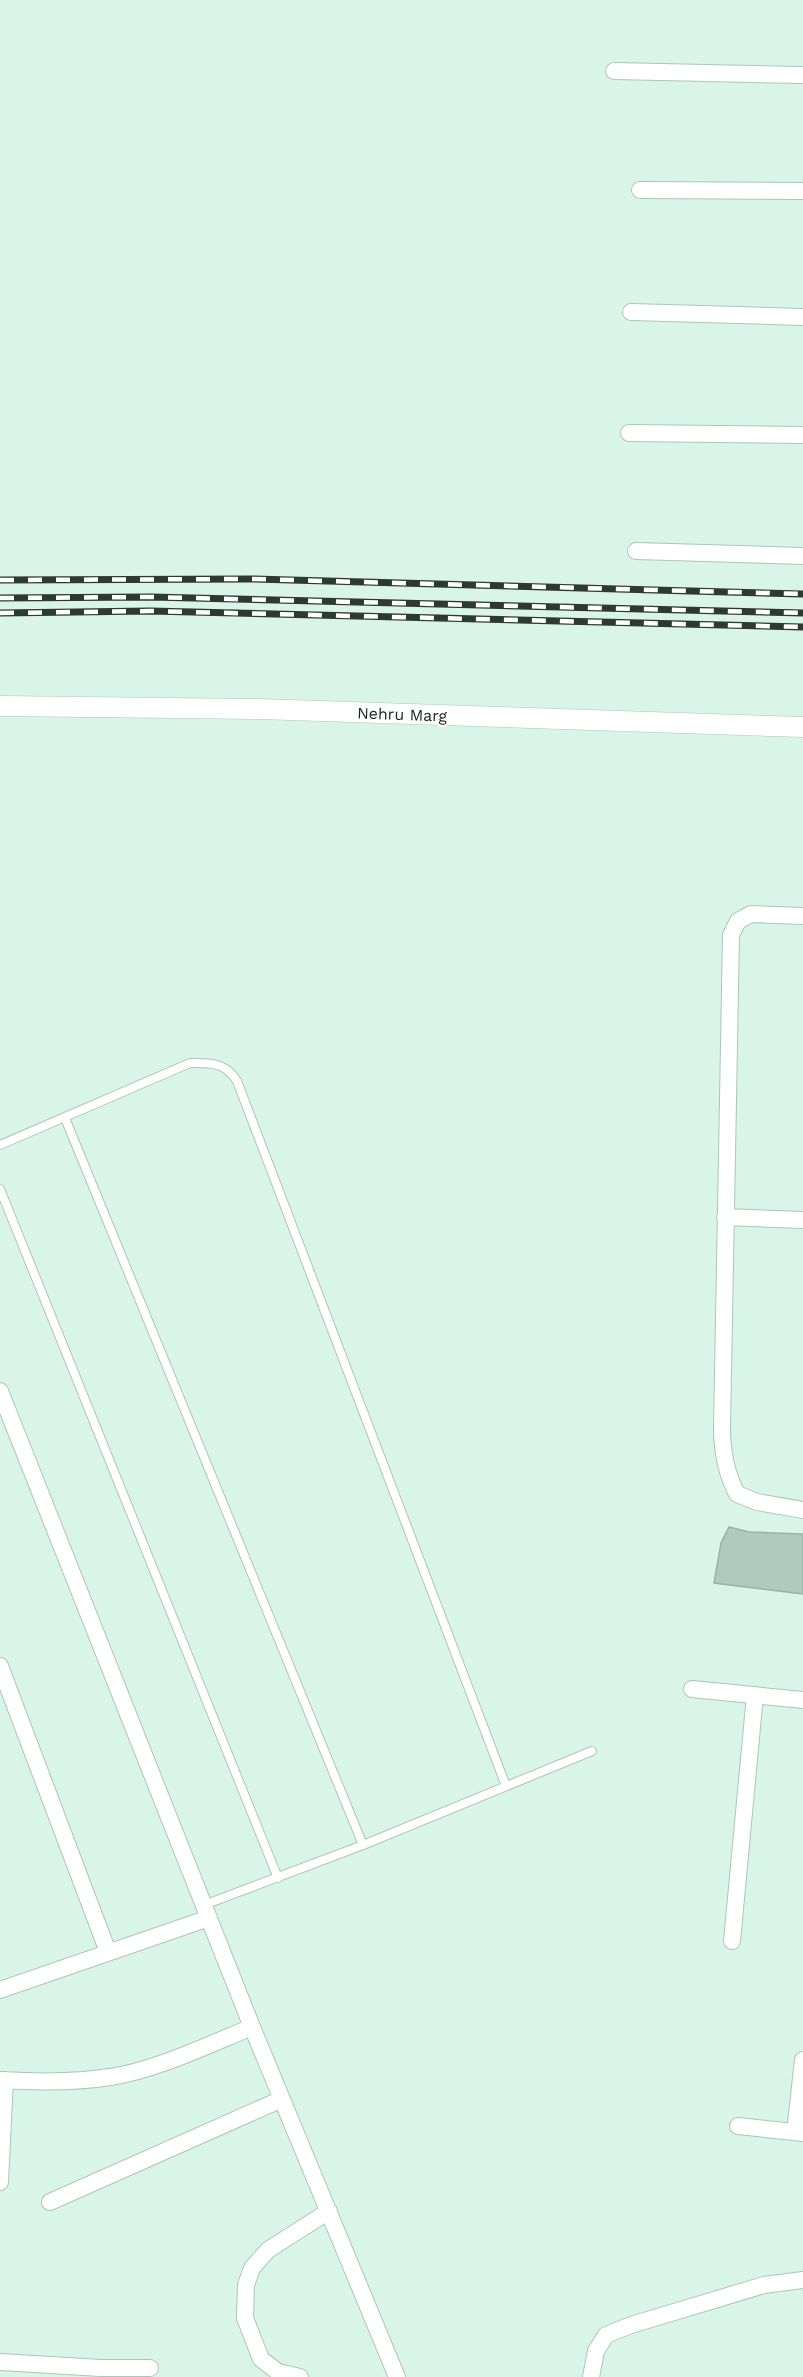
<svg xmlns="http://www.w3.org/2000/svg" width="803" height="2377" font-family="'Work Sans',sans-serif">
  <rect width="100%" height="100%" fill="#d9f4e8"/>
  <path fill="#b0cabe" stroke="#99b3a7" stroke-width="1.5" d="M729,1527L749,1532L803,1534V1594L714,1583L721,1543Z"/>
  <g fill="none" stroke-linecap="round" stroke-linejoin="round">
    <defs>
      <path id="service" d="M65,1118L363,1845
        M0,1145L190,1063C211,1063 225,1062 237,1081L506,1786
        M0,1189L278,1878
        M204,1905L363,1845L592,1751"/>
      <path id="minor" d="M614,71L803,75
        M640,190L803,191
        M631,312L803,317
        M629,433L803,435
        M636,551L803,556
        M803,916L751,914L738,921L731,935L722,1428C722,1452 726,1473 737,1494L757,1502L803,1510
        M725,1217L803,1220
        M0,1391L252,2027L397,2377
        M0,1666L108,1952
        M692,1689L803,1700
        M732,1941L755,1695
        M0,1990L209,1918
        M0,2080C36,2082 74,2083 110,2077C154,2071 210,2044 252,2027
        M738,2126L803,2133
        M795,2132L803,2060
        M0,2182L5,2080
        M50,2202L282,2099
        M0,2362L101,2368H150
        M300,2377L278,2372L261,2359L245,2318L246,2285L252,2268L268,2250L329,2211
        M591,2377L596,2351L606,2335L631,2325L764,2285L803,2280"/>
      <path id="tertiary" d="M0,706L259,709L803,727"/>
    </defs>
    <use href="#service" stroke="#acc6ba" stroke-width="10"/>
    <use href="#minor" stroke="#acc6ba" stroke-width="18"/>
    <use href="#tertiary" stroke="#acc6ba" stroke-width="21"/>
    <use href="#service" stroke="#fff" stroke-width="8"/>
    <use href="#minor" stroke="#fff" stroke-width="16"/>
    <use href="#tertiary" stroke="#fff" stroke-width="20"/>
    <defs>
      <path id="rail" d="M0,580L253,579L803,594
        M0,598L151,597L803,613
        M0,613L150,611L803,627"/>
    </defs>
    <use href="#rail" stroke="#2d3933" stroke-width="7"/>
    <use href="#rail" stroke="#fff" stroke-width="4.5" stroke-dasharray="14" stroke-linecap="butt"/>
  </g>
  <g text-anchor="middle" stroke-width="4.5" stroke-linejoin="round" paint-order="stroke">
    <g font-size="16" fill="#1a241f" stroke="#fff">
      <text transform="translate(402 714) rotate(2)" y="6">Nehru Marg</text>
    </g>
  </g>
</svg>
